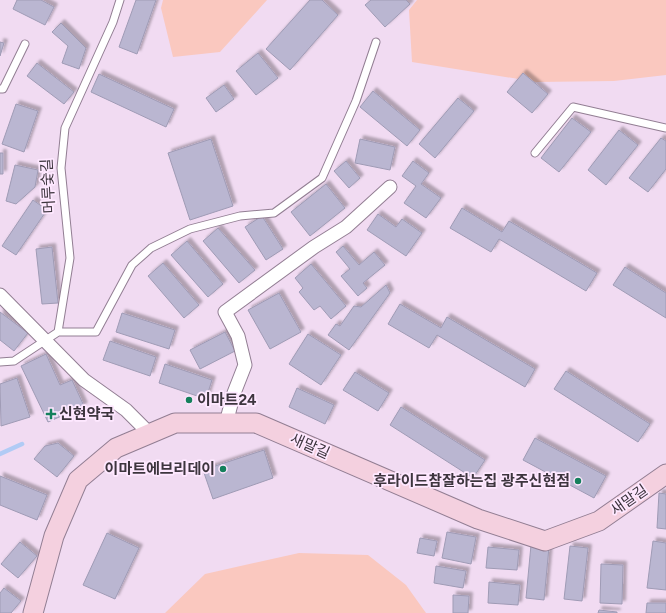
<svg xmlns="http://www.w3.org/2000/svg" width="666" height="613" font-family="Figtree,'Noto Sans KR',sans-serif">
  <defs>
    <filter id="shadow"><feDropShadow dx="3.5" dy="-3.5" stdDeviation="1" flood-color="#0004"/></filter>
  </defs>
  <rect width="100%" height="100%" fill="#f1dbf2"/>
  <path fill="#fac8bf" d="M163,0H267L220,52L173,57L161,8Z
    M417,0H666V75L614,81L537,82L412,62L409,10Z
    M299,553L368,555L406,585L426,613H165L205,574Z"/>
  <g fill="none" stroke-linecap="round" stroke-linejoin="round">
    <path stroke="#b1cbf5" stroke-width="4.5" d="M0,454L22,444"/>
  </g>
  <path fill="#bab6d1" stroke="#9f9bb5" filter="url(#shadow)" d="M17,0H41L54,7L45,25L13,9Z
    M136,0H156L137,54L119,47Z
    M310,0H322L338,15L290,70L266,49Z
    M371,0H406L410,4L385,27L365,5Z
    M61,23L86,48L79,69L62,63L68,46L52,32Z
    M0,42L4,43L0,56Z
    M258,53L278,78L256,95L236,71Z
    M37,63L74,92L64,104L27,76Z
    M523,73L548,94L532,113L507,92Z
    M99,74L174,109L166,127L91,92Z
    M224,85L234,99L216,112L206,98Z
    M373,91L420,130L407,146L360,107Z
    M458,98L474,111L435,158L419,144Z
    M16,104L38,111L24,152L2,144Z
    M572,118L591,132L559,172L541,158Z
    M619,130L638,145L606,185L588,170Z
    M661,138L666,141V169L648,192L629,178Z
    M211,139L233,206L190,220L168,153Z
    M360,139L395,147L390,170L355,163Z
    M0,153H3V174H0Z
    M346,161L360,178L349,188L334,171Z
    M413,161L429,173L421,184L441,198L426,218L404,203L416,186L402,176Z
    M15,165L38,170L35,187L16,204L6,201Z
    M326,184L345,208L310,236L291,212Z
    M33,200L47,210L16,255L2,246Z
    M462,208L502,232L509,221L597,273L586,291L499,239L491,252L450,228Z
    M378,214L396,227L402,219L422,233L406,256L367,230Z
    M262,216L283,249L266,260L245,227Z
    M218,228L255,270L239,283L203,241Z
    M187,241L223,284L208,297L171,255Z
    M343,246L359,265L374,252L385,265L363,283L367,288L358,296L341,276L350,269L336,252Z
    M52,247L58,303L42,304L36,249Z
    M163,263L199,305L184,318L148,276Z
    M311,264L346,306L331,319L320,306L314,310L299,292L303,288L295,278Z
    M625,267L666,293V318L613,285Z
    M386,285L390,293L349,350L328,335L336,324L340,326L354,306L361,307Z
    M279,293L301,332L270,349L248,310Z
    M400,304L441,328L447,317L535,369L525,387L437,335L429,348L388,324Z
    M0,312L28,333L14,351L0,340Z
    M122,313L175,330L169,349L116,332Z
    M225,332L235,351L200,369L190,350Z
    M308,334L341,355L321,385L289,364Z
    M110,341L156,357L150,376L103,360Z
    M46,354L60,385L72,380L84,406L48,422L21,366Z
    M165,364L212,380L206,399L159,383Z
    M566,371L650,424L638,442L554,389Z
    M355,372L389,393L378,411L343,390Z
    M17,378L30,417L1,426L0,384Z
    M297,388L334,405L325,424L289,407Z
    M401,407L485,460L473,478L390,425Z
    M535,438L606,476L594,498L523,460Z
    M58,443L74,456L57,477L34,459L45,446Z
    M264,450L273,478L213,499L203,470Z
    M0,476L47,495L37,520L0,505Z
    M659,493L666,494V529L657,528Z
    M447,532L476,537L471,564L442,558Z
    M107,533L139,548L115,599L83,585Z
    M420,538L437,541L434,556L417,553Z
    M653,541L666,543V590L647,588Z
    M20,542L37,556L18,578L1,564Z
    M531,545L549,547L544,600L526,598Z
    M570,546L588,548L582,601L564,599Z
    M488,547L519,550L517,570L486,568Z
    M601,564L623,565L622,604L600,603Z
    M436,566L466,571L463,588L434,583Z
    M489,582L520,585L518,605L488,603Z
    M4,588L21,601L11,613H0V593Z
    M453,595L469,596L468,613H453Z
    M647,603H666V613H646Z
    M599,610L617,612V613H598Z"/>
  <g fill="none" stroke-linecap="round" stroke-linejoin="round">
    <defs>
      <path id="lane" d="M0,89H3L25,44
        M535,153L573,107L666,128
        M58,332L70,258L61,168L65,128L113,22L120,0
        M0,362L14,361L58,332H96L132,265L151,248L190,229L240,216L274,213L322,178L356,101L376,42"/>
      <path id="street" d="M0,295L84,380L126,410L150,434
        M226,423L234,393L245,365L238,336L225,312L314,247L346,227L390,187"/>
      <path id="secondary" d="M33,613L54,536L78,480L116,448L175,423H256L478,519L545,541L599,521L666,474"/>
    </defs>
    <use href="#lane" stroke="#927e93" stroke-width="9"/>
    <use href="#street" stroke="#927e93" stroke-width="15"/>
    <use href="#secondary" stroke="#927e93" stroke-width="21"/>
    <use href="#lane" stroke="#fff" stroke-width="7"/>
    <use href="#street" stroke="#fff" stroke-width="13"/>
    <use href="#secondary" stroke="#f4d0df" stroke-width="19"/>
  </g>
  <g fill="#14805c" stroke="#fee8ff" stroke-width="1.5">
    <circle cx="189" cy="400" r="4"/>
    <path d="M49 408h4v4h4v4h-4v4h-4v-4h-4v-4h4z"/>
    <circle cx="223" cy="469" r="4"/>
    <circle cx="578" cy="481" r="4"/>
  </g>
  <g text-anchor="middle" stroke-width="3.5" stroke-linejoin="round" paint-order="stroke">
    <g font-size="15" fill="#3d353e" stroke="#fee8ff">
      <text transform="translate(48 186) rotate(-93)" y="5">머루숯길</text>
      <text transform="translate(310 446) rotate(24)" y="5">새말길</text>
      <text transform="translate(629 500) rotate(-35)" y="5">새말길</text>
    </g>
    <g font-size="15" font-weight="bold" fill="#3d353e" stroke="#fee8ff" text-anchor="start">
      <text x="197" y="405">이마트24</text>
      <text x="59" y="419">신현약국</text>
      <text x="215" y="474" text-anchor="end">이마트에브리데이</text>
      <text x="570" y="486" text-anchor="end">후라이드참잘하는집 광주신현점</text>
    </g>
  </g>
</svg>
